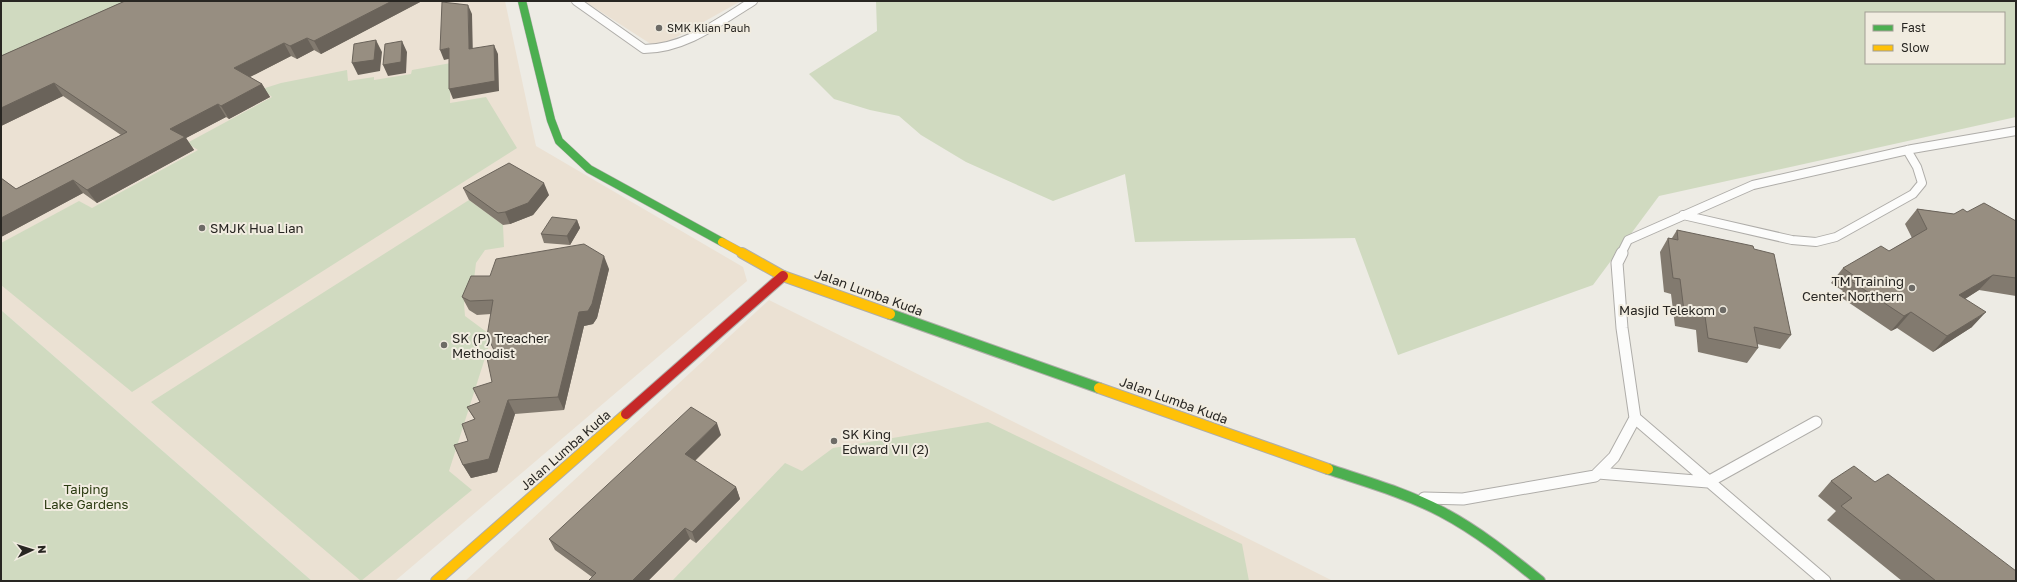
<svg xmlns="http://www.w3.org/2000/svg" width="2017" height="582" font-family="'Golos Text',sans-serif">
  <rect width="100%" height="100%" fill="#edebe4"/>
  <path fill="#ebe1d3" d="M154,1H505L536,146L743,267L747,281L395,581H312L1,310V69Z
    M584,1H741L657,48Z
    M769,300L1333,581H465Z"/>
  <path fill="#d0dac0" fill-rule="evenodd" d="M1,1H154L1,69Z
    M876,1H2016V117L1659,196L1593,285L1398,355L1355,238L1135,242L1125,174L1053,201L966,162L921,135L899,116L870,110L834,99L809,74L877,31ZM1866,13H2004V63H1866Z
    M451,63L450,103L486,97L517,148L132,392L1,285V243L79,201L92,208L198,150L187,143L272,97L262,89L281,83L347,70L348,81L374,77V80L411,74L412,70Z
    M469,200L503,225L504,247L485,250L476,263L473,288L464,303L465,316L492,336L449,471L472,490L361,581L151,402Z
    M1,310L312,581H1Z
    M988,422L1242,544L1249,581H672L785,463L802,471L833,448Z"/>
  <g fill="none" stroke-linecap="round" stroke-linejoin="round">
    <defs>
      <path id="lane-far1" d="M576,1L644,49C685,49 719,22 753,1
        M1683,215L1792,240L1816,242L1836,237L1913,194L1922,183L1917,167L1907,150
        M1621,254L1628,240L1753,185L1912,149L2016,131"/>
      <path id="lane" d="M1622,253L1617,263L1622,328L1635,418
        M1598,473L1708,482L1816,422
        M1424,498L1463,499L1595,476L1614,457L1635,418L1825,581"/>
      <path id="fast-far1" d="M522,1L551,120L559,141L589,169L722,242"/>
      <path id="fast" d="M890,314L1099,388
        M1328,469C1367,482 1406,493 1442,512C1478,531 1509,556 1540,581"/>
      <path id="slow-far1" d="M722,242L744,254"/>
      <path id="slow" d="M742,253L783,276L890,314
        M1099,388L1328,469
        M436,581L626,414"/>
      <path id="jam" d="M626,414L783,276"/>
    </defs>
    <use href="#lane-far1" stroke="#afada9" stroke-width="10"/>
    <use href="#lane" stroke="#afada9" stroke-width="13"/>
    <use href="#fast-far1" stroke="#afada9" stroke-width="9"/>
    <use href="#fast" stroke="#afada9" stroke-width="12"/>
    <use href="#slow-far1" stroke="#afada9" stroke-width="9"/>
    <use href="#slow" stroke="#afada9" stroke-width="12"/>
    <use href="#jam" stroke="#afada9" stroke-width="12"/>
    <use href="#lane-far1" stroke="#fcfcfb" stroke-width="8"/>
    <use href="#lane" stroke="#fcfcfb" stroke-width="11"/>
    <use href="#fast-far1" stroke="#4caf50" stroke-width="8"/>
    <use href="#fast" stroke="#4caf50" stroke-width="10"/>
    <use href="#slow-far1" stroke="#ffc107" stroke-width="8"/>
    <use href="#slow" stroke="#ffc107" stroke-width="10"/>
    <use href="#jam" stroke="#c62828" stroke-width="10"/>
  </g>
  <path fill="#827a6f" d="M125,1H422L321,54L314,50L297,59L291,56L250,77L262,84L270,97L229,119L226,117L186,138L194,150L97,203L83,193L1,237V178L16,189L121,135L63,96L1,126V56Z
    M463,188L549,195L533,215L510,224L503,225L469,200Z
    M1917,209L1954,214L1967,212L2016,221V296L1979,290L1965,299L1972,327L1933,352L1897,328L1891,331L1839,296L1843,291L1831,283L1843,268L1889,251L1912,238L1905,224Z
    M577,220L580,228L570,245L544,243L541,234Z
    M1677,230L1754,249L1791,335L1780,349L1757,344L1758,348L1747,363L1698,352L1696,330L1675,326L1671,294L1664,292L1660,252L1668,238H1672Z
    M609,269L597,318L593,324L584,326L564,410L515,414L497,472L471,478L463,465L468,441L475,420L467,407L480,402L492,382L496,354L491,314L477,315L469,310L462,297L490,276Z
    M721,435L695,461L736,487L740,499L696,543L690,539L648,581H588L592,577L555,550L549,539Z
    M1831,481L1875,482L2016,581H1902L1827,520L1836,511L1818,496Z"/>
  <path fill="#6a635a" d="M392,1H422L321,54L314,41Z
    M468,5L472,14L473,59L469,49Z
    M307,38L314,50L297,59L290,46Z
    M376,40L382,52L380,71L358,75L352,63Z
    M402,41L407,52L406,73L388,76L383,65Z
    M284,43L291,56L242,81L234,68Z
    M494,45L498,54L499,91L453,99L449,89Z
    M449,48L453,58L444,60L440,50Z
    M54,83L63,96L1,126V108Z
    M262,84L270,97L229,119L221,106Z
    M218,104L226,117L186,138L194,150L97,203L87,190L170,129Z
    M73,180L83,193L1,237V218Z
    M544,183L549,195L533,215L510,224L505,212Z
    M577,220L580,228L570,245L567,236Z
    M604,256L609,269L597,318L593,324L584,326L564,410L558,397L579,312Z
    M1993,275L1979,290L1946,311L1959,295Z
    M1911,312L1897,328L1891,331L1904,316Z
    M1986,312L1972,327L1933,352L1947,336Z
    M508,400L515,414L497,472L471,478L463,465Z
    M717,423L721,435L689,466L685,454Z
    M736,487L740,499L696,543L692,532Z
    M685,528L690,539L648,581H632Z"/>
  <path fill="#978e81" stroke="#6a635a" d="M125,1H392L314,41L307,38L290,46L284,43L234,68L262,84L221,106L218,104L170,129L185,137L87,190L73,180L1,218V178L16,189L127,132L54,83L1,108V56Z
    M442,2L468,5L469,49L494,45L495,81L449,89V48L440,50Z
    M376,40L374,60L352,63L354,44Z
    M402,41L401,62L383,65L385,44Z
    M509,163L544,183L528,203L505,212L498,213L463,188Z
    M1984,203L2016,221V278L1993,275L1959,295L1986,312L1947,336L1911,312L1904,316L1851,281L1857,278L1843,268L1881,246L1889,251L1927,229L1917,209L1954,214L1963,209L1967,212Z
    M552,217L577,220L567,236L541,234Z
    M1677,230L1753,246L1754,249L1774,254L1791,335L1754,327L1758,348L1708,338L1705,316L1684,311L1680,279L1673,278L1668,238L1678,240Z
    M584,244L604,256L592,304L588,311L579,312L558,397L508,400L489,459L463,465L454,445L468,441L462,424L475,419L467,407L480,402L473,388L492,382L487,358L496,354L487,336L493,300L470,301L462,297L471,276H490L496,259Z
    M691,407L717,423L685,454L736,487L692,532L685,528L632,581H588L596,573L549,539Z
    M1854,466L1875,482L1888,474L2016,571V581H1936L1841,506L1852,498L1831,481Z"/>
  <g fill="#6d6b66" stroke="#f1ece0" stroke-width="1.5">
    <circle cx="659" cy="28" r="4"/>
    <circle cx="202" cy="228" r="4"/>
    <circle cx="1912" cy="288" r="4"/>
    <circle cx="1723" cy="310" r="4"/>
    <circle cx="444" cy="345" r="4"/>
    <circle cx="834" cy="441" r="4"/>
  </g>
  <g text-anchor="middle" stroke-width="4" stroke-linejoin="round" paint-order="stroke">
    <g font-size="11" fill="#282622" stroke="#f1ece0" text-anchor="start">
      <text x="667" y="32">SMK Klian Pauh</text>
    </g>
    <g font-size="13" fill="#282622" stroke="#f1ece0" text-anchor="start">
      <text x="210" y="233">SMJK Hua Lian</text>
      <text x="1904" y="286" text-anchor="end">TM Training<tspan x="1904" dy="15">Center Northern</tspan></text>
      <text x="1715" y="315" text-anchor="end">Masjid Telekom</text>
      <text x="452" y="343">SK (P) Treacher<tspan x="452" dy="15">Methodist</tspan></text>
      <text x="842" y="439">SK King<tspan x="842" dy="15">Edward VII (2)</tspan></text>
    </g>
    <g font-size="13" fill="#282622" stroke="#f1ece0">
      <text transform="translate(869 292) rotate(20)" y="5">Jalan Lumba Kuda</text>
      <text transform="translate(1174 400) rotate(20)" y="5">Jalan Lumba Kuda</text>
      <text transform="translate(565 450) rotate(-41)" y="5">Jalan Lumba Kuda</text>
    </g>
    <g font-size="13" fill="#2c3c12" stroke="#f1ece0">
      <text x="86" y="494">Taiping<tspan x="86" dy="15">Lake Gardens</tspan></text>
    </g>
  </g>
  <rect width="2017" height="582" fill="none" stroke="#282622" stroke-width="4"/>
  <rect x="1865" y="12" width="140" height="52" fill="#f1ece0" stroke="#a19d94"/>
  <rect x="1873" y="25" width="20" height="6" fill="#4caf50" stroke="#a19d94"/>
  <text x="1901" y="32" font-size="12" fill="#282622">Fast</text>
  <rect x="1873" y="45" width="20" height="6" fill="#ffc107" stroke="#a19d94"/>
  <text x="1901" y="52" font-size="12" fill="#282622">Slow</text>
  <g transform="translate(32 550) rotate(86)" stroke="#f1ece0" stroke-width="3" paint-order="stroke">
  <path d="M0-3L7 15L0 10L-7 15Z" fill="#282622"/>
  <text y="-6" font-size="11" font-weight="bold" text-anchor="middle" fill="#282622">N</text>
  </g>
</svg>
